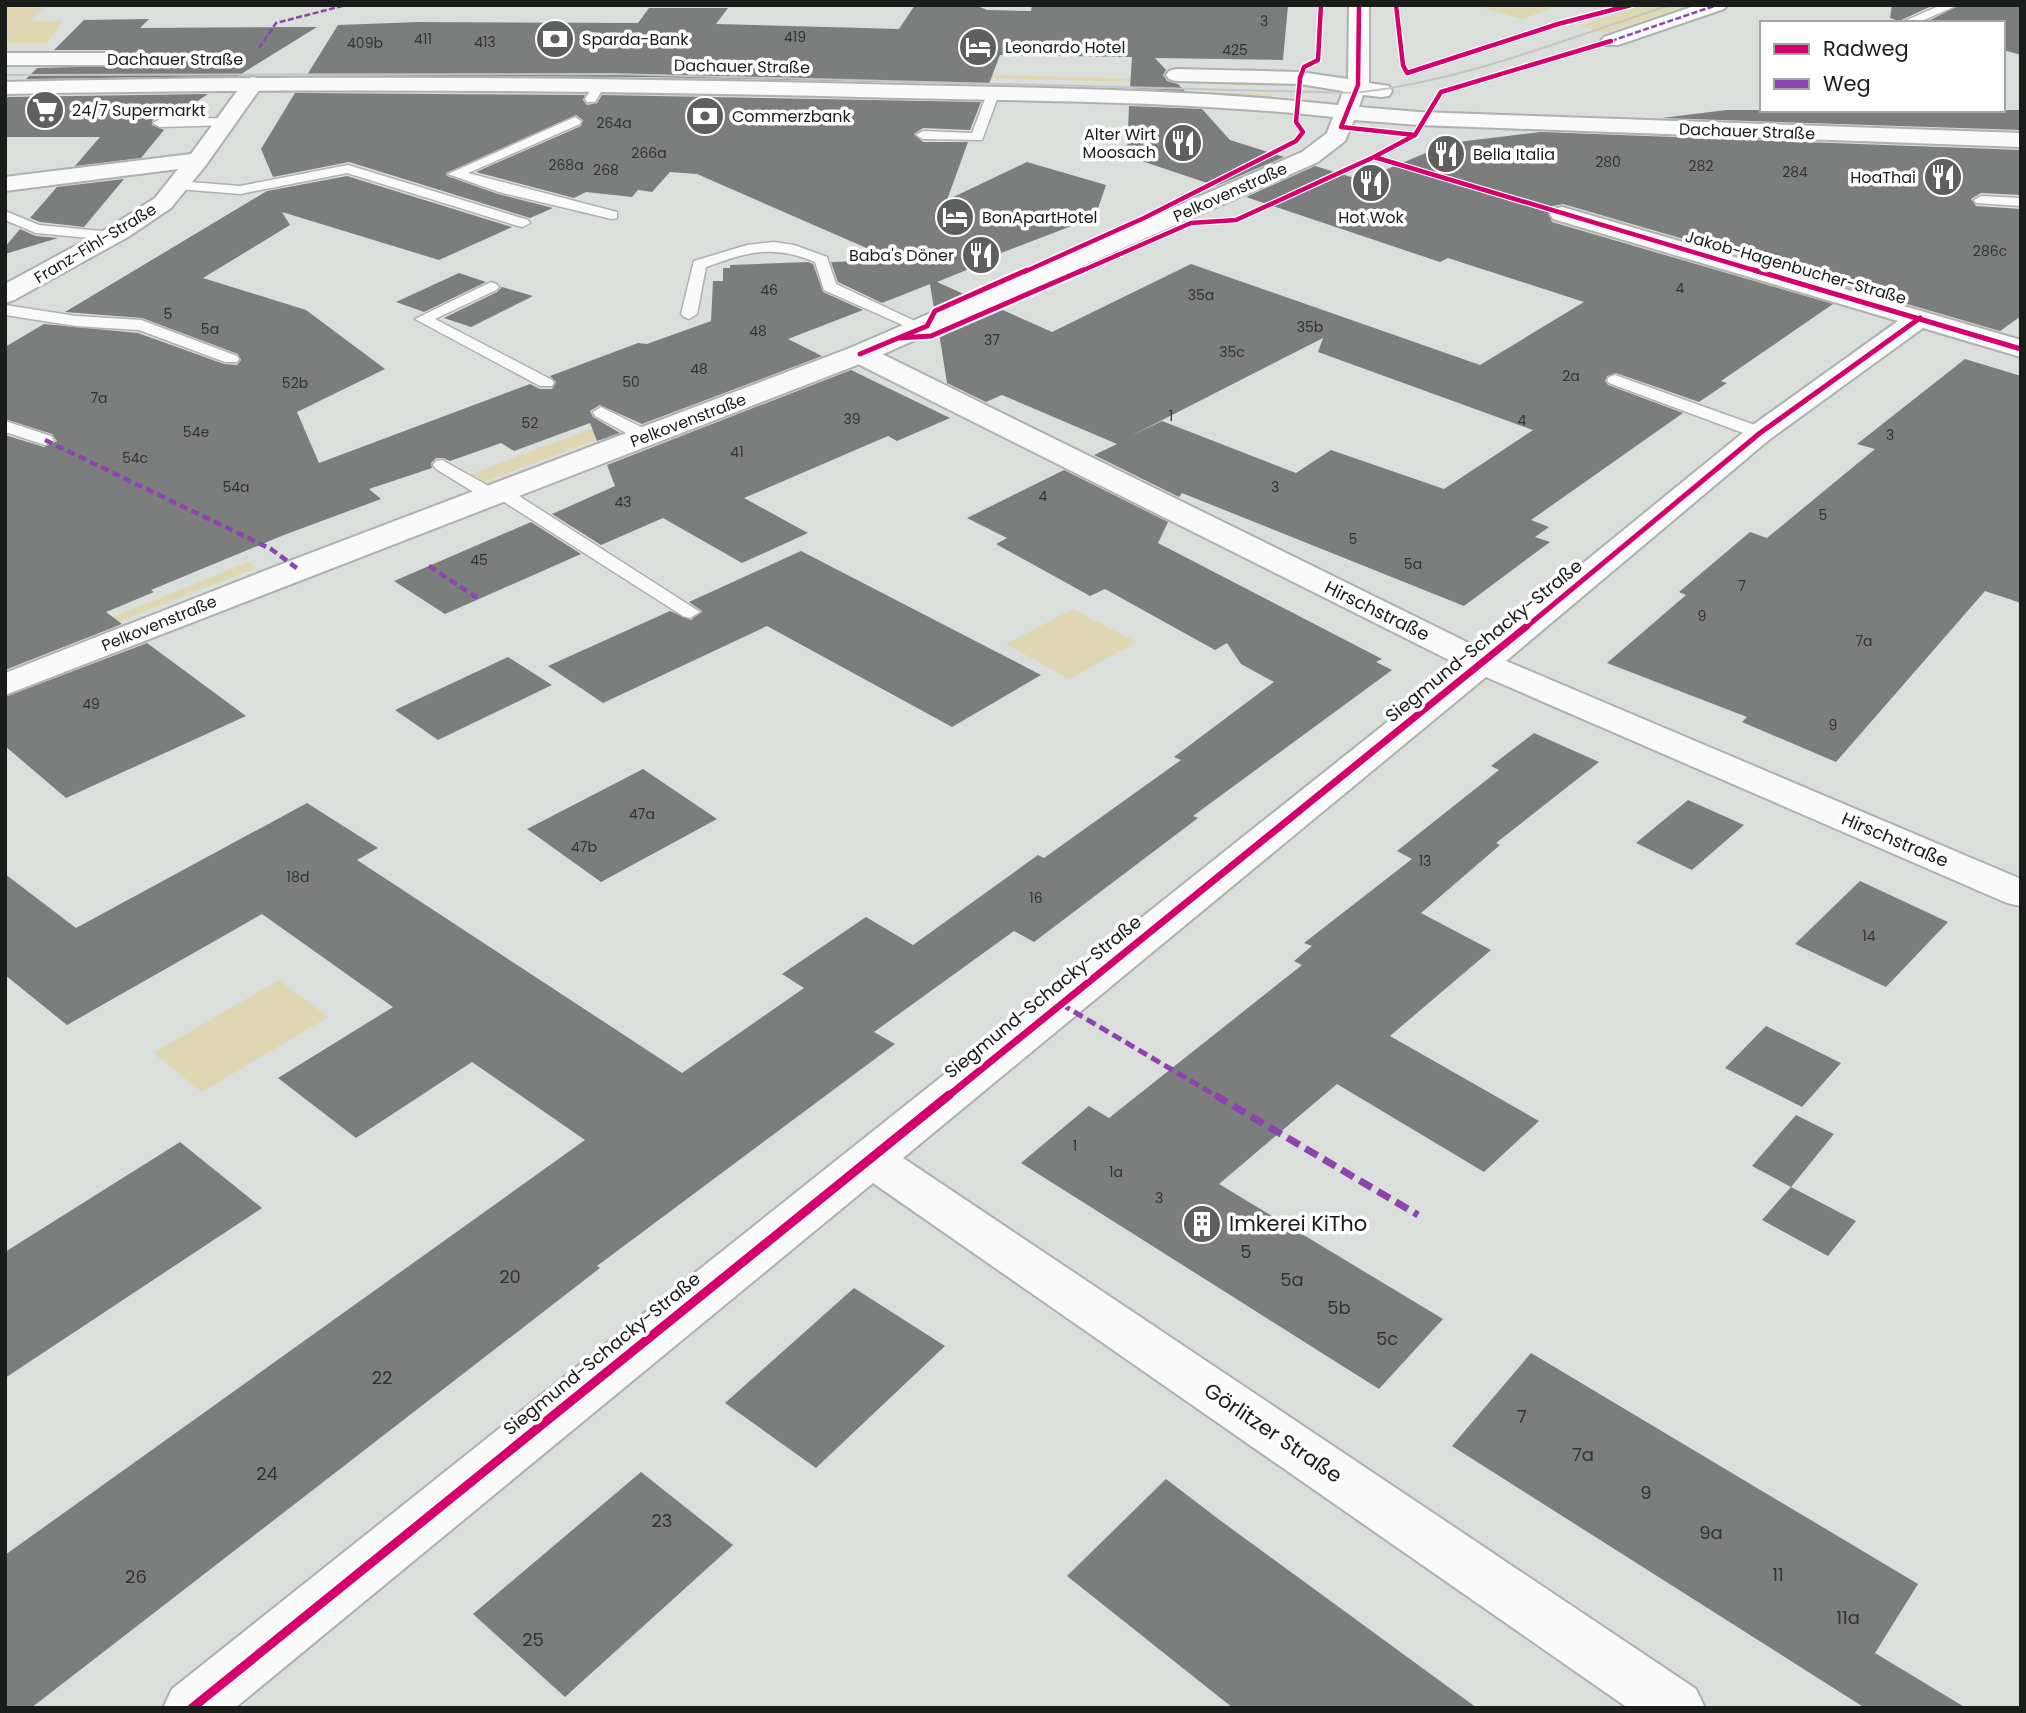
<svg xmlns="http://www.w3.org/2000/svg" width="2026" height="1713" font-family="Poppins,sans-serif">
  <rect width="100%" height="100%" fill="#dbdfdb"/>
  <path fill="#ded7b1" d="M5,5H46L30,21H63L47,43H5Z
    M1473,5H1536L1551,9L1522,19Z
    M1644,5H1688L1604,33L1580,26Z
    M784,70L1274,82L1275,86L783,72Z
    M442,75L765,80L440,77L87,80L90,76Z
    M797,81L1273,94V98L797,82Z
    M604,424L617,432L484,482L471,474Z
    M248,562L256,568L75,639L69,635Z
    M1073,609L1136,642L1069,679L1006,644Z
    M279,980L328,1017L202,1092L153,1053Z"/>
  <path fill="#7b7e7c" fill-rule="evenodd" d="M915,5H975L987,10L1031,11L1032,5H1288L1283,60L1155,58L1166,70L1163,75L1167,81L1178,84L1185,91L1130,88L1132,57L1000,55L989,84L649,77L307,75L338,25L419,22L638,23L649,8H728L716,24L899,29Z
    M1892,5H1934L1899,21L1890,18Z
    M1960,5H2021V55L2003,50V23H1924Z
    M149,19L140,28L317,27L238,76L26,79L37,68L120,66L124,57L113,50H54L84,20Z
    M295,93L585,95L583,100L587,105L597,103L602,95L981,102L970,130L923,128L914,134L923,142H968L947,200L1027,162L1106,185L1095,217L983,260L984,263L937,282L966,295L934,309L930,284L882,303L838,282L831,262L894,260L697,174L670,172L652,192L638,190L632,197L586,192L574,198L476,172L581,126L583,120L576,115L446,173L447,176L498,194L553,208L530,218L349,162L273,177L261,149Z
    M208,94L175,116H160L152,121V125L164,130L141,158L75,166L100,137H5V100L8,97Z
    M1129,106L1202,109L1230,140L1284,157L1216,186L1127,156Z
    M1726,110H2021V130L1662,118Z
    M1541,132L2021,150V195L1981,193L1971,199L1976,206L2021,209V316L2000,331L1563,204L1552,206L1548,213L1552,222L1833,304L1721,381L1727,383L1699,402L1616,373L1607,376L1605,381L1608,385L1683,413L1531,520L1549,527L1535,537L1550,542L1464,606L1182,493L1179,497L1094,455L1117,444L1002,395L986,402L947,383L939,333L996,307L1052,332L1191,264L1480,365L1584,302L1448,258L1440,262L1246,197L1315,166L1361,180L1450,143ZM1323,338L1318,352L1533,430L1444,489L1331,450L1296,473L1162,421L1129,437Z
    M347,176L512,227L439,260L282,212L290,225L203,278L306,310L385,369L297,412L319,463L530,384L540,389H552L556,382L550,376L638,343L647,344L711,321L713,281H723V268H730V265L808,262L813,264L823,292L863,310L788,339L822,356L642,424L600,405L590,411L593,417L620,433L597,441L590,423L514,451L501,443L450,461L443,458H436L431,463L432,468L369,489L381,499L284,535L151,590L154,592L106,612L122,624L5,670V435L44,447L57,441L52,434L5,419V347L44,324L138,333L224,364L237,365L241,360L238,354L142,318L65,312L267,191Z
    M124,179L84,227L40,222L30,218L57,187Z
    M20,229L36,236L58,238L5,254V247Z
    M459,273L486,282L424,312L396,302Z
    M502,287L533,296L471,327L444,318L497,292Z
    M1965,359L2021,376V603L1985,591L1836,762L1742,722L1747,717L1607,663L1686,595L1679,592L1750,532L1767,538L1875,449L1857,444Z
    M851,370L950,418L897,441L888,436L744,498L808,533L742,563L663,518L601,545L552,514L615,486L607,465Z
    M1064,470L1168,522L1158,543L1382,659L1376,662L1392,670L1193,816L1198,818L1034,942L1014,931L874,1032L895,1044L597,1266L600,1268L31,1708H5V1555L585,1140L472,1062L356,1138L278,1078L393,1007L262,914L67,1025L5,975V874L76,928L307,803L378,848L357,860L682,1073L804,988L782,974L866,917L913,945L1038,855L1044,858L1181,760L1174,757L1274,682L1241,664L1227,643L1215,650L1105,589L1090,596L996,544L1007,538L967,518Z
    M531,522L581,554L445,614L394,581Z
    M801,551L1041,675L952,727L767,626L603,703L548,666L670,611L691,620L702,611L689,602Z
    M147,643L246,716L66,798L5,746V697Z
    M508,657L552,685L438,740L395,710Z
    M1534,733L1599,762L1496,843L1500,845L1421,913L1491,950L1390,1036L1539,1121L1484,1172L1337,1084L1219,1184L1443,1319L1379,1389L1021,1163L1089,1106L1109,1118L1302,965L1294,961L1312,946L1304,943L1412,859L1397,851L1499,770L1491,766Z
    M643,769L717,819L601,882L527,829Z
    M1688,800L1744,825L1692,870L1636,843Z
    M1860,881L1948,922L1886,987L1795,944Z
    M1766,1026L1841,1063L1802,1107L1725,1068Z
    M1796,1115L1834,1134L1791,1187L1752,1166Z
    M180,1142L262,1208L5,1378V1252Z
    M1791,1187L1856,1221L1828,1256L1762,1220Z
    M854,1288L945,1346L816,1468L725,1403Z
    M1531,1353L1918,1584L1875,1653L1966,1708H1865L1452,1446Z
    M641,1472L733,1545L565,1697L473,1614Z
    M1166,1479L1221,1521L1477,1708H1233L1067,1576Z"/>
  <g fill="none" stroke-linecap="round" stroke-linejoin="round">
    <defs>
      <path id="lane" d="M1941,5H1958L1917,23H1900Z
        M600,80L606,84L595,102H587L585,99L596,81Z
        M993,90L999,94L982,140L923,139L916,135L923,131L972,133L987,94Z
        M575,117L581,121L580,124L468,173L617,212V218L612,219L499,192L448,174Z
        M226,118L232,122L231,125L160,127L153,123L160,119Z
        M348,165L528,220L530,223L523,227L518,226L347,173L240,194L178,189L171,185L178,181L240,186Z
        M1981,196L2021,198V206L1976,203L1974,200Z
        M5,211L39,225L111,232L118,236L111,240L36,233L5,220Z
        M774,242L794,245L827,257L836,284L930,328L928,331H916L824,290L815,262C773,244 748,252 706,267L697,314L689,319L684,317L681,314L694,261L747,245Z
        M491,282L496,284L499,287L496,290L435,319L552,380L554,383L552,386H540L415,319Z
        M5,305L76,316L141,320L237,356L239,359L237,362H225L139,330L76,326L5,315Z
        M1615,375L1766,429L1769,433L1766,437H1754L1609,383L1607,380L1609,377Z
        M601,407L651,432L654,436L645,441L639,440L595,416L593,412Z
        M5,421L51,436L54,440L45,445L5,432Z
        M442,460L492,488L505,487L700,612L690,618L683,616L498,498L485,499L436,469L433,465L436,461Z"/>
      <path id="street" d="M1697,5H1727L1724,9L1618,45H1604L1601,41L1604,37Z
        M253,77L260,79L264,83L206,165L171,208L128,237L14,300L5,303V284L110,227L155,198L178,169L5,191V177L191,154L246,79Z
        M1562,207L2021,340V357L1923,328L1770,439L1506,661L2021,879V906L2007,903L1486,677L903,1158L1696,1689L1705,1708H1628L873,1183L235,1708H163L172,1689L1459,665L850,360L846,354L850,348L860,346L870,348L1479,648L1750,427L1898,321L1553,219L1550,214L1553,209Z"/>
      <path id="secondary" d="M1349,5H1369V83L1389,86L1392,91L1389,96L1381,97L1363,95L1359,107L1419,112L2021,133V147L1419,125L1354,120L1345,141L1318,162L870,360L5,695V673L287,562L850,348L1302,152L1327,133L1333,117C1176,100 1017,101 860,97C575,90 290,88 5,94V82C291,75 577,77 863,84C1021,88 1180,88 1338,105L1343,91L1300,84L1176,81L1169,79L1166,75L1169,71L1176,69L1300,72L1348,79Z
        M5,53H112L119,55L122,59L119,63L112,65H5Z"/>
    </defs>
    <use href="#lane" stroke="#aeb1ae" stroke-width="3"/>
    <use href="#street" stroke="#aeb1ae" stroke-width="4"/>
    <use href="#secondary" stroke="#aeb1ae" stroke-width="4"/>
    <use href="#lane" fill="#fafafa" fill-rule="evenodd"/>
    <use href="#street" fill="#fafafa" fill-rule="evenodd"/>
    <use href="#secondary" fill="#fafafa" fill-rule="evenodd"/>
    <path stroke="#c4c6c4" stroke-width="2" d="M5,75L612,74L1353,93C1462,82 1566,39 1670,5"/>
    <path stroke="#8e44ad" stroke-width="2.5" stroke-dasharray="6 2.5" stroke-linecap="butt" d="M1611,41L1717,5
      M259,48L276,23L346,5"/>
    <path stroke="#8e44ad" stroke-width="4.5" stroke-dasharray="8 4.5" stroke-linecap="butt" d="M45,440L271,549L298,569
      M429,566L479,599"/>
    <path stroke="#8e44ad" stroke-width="5" stroke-dasharray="10 5" stroke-linecap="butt" d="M1061,1004L1218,1097"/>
    <path stroke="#8e44ad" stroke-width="7" stroke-dasharray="14 7" stroke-linecap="butt" d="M1215,1095L1418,1215"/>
    <defs>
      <path id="cycleway-far3" d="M1359,5L1358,85L1341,127L1415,135
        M1396,5L1403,65L1407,73L1558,24L1631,5
        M1374,157L1760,272
        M1024,272L1144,218L1296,141L1303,132L1296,122L1300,78L1304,67L1318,60L1321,5
        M1079,272L1191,223L1236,220L1374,157L1415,135L1441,92L1611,41"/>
      <path id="cycleway-far2" d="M1754,270L2021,349
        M898,338L931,336L1083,270
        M860,354L927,326L935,311L1027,270
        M1525,628L1760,433L1920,318"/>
      <path id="cycleway-far1" d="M947,1097L1527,626"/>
      <path id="cycleway" d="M192,1708L949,1095"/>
    </defs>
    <use href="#cycleway-far3" stroke="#fff" stroke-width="7"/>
    <use href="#cycleway-far2" stroke="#fff" stroke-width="9"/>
    <use href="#cycleway-far1" stroke="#fff" stroke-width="11"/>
    <use href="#cycleway" stroke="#fff" stroke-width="13"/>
    <use href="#cycleway-far3" stroke="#d6006c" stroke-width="4.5"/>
    <use href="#cycleway-far2" stroke="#d6006c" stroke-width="5"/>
    <use href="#cycleway-far1" stroke="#d6006c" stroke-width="7"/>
    <use href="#cycleway" stroke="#d6006c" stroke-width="9"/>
  </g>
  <defs>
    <symbol id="bank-disc" viewBox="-11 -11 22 22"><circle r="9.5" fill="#5e605e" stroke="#fff"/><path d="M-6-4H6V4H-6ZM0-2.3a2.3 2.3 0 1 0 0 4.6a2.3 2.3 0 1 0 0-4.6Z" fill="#fff"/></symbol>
    <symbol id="hotel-disc" viewBox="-11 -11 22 22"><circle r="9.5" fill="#5e605e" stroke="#fff"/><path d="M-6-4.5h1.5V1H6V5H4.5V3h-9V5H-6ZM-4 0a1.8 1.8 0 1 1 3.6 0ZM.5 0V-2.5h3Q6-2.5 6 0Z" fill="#fff"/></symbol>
    <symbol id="supermarket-disc" viewBox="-11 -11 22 22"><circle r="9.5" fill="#5e605e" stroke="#fff"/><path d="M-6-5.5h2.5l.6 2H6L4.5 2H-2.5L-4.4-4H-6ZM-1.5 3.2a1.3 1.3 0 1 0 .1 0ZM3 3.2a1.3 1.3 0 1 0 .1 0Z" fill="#fff"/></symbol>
    <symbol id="restaurant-disc" viewBox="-11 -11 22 22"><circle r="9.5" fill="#5e605e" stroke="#fff"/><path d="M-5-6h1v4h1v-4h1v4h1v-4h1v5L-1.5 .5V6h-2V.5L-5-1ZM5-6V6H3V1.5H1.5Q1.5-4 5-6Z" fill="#fff"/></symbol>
    <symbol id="building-disc" viewBox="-11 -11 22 22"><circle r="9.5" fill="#5e605e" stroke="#fff"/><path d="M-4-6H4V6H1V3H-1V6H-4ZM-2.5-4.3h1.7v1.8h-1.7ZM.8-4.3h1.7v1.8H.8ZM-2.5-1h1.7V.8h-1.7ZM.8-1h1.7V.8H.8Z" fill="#fff"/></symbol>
  </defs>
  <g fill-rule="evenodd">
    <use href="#bank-disc" x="533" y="17" width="44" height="44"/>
    <use href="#hotel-disc" x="956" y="25" width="44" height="44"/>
    <use href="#supermarket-disc" x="23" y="88" width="44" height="44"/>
    <use href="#bank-disc" x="683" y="94" width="44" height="44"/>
    <use href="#restaurant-disc" x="1161" y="121" width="44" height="44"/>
    <use href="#restaurant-disc" x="1424" y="132" width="44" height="44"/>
    <use href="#restaurant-disc" x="1921" y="155" width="44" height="44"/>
    <use href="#restaurant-disc" x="1349" y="161" width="44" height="44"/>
    <use href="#hotel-disc" x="933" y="195" width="44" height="44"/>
    <use href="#restaurant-disc" x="959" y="233" width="44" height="44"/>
    <use href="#building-disc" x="1180" y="1202" width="44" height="44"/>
  </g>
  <g text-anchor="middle" stroke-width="7" stroke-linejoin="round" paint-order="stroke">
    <g font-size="14" fill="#323432">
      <text x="1264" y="26">3</text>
      <text x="795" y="42">419</text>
      <text x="423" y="44">411</text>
      <text x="485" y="47">413</text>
      <text x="365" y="48">409b</text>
      <text x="1235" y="55">425</text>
      <text x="614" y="128">264a</text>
      <text x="649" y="158">266a</text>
      <text x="1608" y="167">280</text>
      <text x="566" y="170">268a</text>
      <text x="1701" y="171">282</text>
      <text x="606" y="175">268</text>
      <text x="1795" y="177">284</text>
      <text x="1990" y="256">286c</text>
      <text x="1680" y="293">4</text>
      <text x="769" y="295">46</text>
      <text x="1201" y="300">35a</text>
      <text x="168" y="319">5</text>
      <text x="1310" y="332">35b</text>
      <text x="210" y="334">5a</text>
      <text x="758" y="336">48</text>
      <text x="992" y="345">37</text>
      <text x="1232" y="357">35c</text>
      <text x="699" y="374">48</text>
      <text x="1571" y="381">2a</text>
      <text x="631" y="387">50</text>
      <text x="295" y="388">52b</text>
      <text x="99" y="403">7a</text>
      <text x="1171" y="421">1</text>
      <text x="852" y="424">39</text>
      <text x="1522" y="425">4</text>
      <text x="530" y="428">52</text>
      <text x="196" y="437">54e</text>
      <text x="1890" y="440">3</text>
      <text x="737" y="457">41</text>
      <text x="135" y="463">54c</text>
      <text x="236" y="492">54a</text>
      <text x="1275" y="492">3</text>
      <text x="1043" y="501">4</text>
      <text x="623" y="507">43</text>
      <text x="1823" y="520">5</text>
      <text x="1353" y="544">5</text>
      <text x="479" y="565">45</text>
      <text x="1413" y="569">5a</text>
      <text x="1742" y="591">7</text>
      <text x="1702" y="621">9</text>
      <text x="1864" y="646">7a</text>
      <text x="91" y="709">49</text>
      <text x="1833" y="730">9</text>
      <text x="642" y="819">47a</text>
      <text x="584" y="852">47b</text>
      <text x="1425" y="866">13</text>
      <text x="298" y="882">18d</text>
      <text x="1036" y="903">16</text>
      <text x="1869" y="941">14</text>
      <text x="1075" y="1151">1</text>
      <text x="1116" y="1177">1a</text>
      <text x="1159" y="1203">3</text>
    </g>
    <g font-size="16" fill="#1a1c1a" stroke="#fff" text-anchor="start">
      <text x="582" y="45">Sparda-Bank</text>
      <text x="1005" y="53">Leonardo Hotel</text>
      <text x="72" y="116">24/7 Supermarkt</text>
      <text x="732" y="122">Commerzbank</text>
      <text x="1156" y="140" text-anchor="end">Alter Wirt<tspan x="1156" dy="18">Moosach</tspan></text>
      <text x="1473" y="160">Bella Italia</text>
      <text x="1916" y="183" text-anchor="end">HoaThai</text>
      <text x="982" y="223">BonApartHotel</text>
      <text x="1371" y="223" text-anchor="middle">Hot Wok</text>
      <text x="954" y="261" text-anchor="end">Baba's Döner</text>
    </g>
    <g font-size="16" fill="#1a1c1a" stroke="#fff">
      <text x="175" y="65">Dachauer Straße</text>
      <text transform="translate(742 66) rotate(1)" y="6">Dachauer Straße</text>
      <text transform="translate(1747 131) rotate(2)" y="6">Dachauer Straße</text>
      <text transform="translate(1230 192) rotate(-24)" y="6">Pelkovenstraße</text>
      <text transform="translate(95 243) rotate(-31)" y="6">Franz-Fihl-Straße</text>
      <text transform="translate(1796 267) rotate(16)" y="6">Jakob-Hagenbucher-Straße</text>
      <text transform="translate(688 420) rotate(-21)" y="6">Pelkovenstraße</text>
      <text transform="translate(159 623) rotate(-22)" y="6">Pelkovenstraße</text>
    </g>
    <g font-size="18" fill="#1a1c1a" stroke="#fff">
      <text transform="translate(1377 611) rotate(26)" y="6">Hirschstraße</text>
      <text transform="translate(1484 641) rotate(-39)" y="6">Siegmund-Schacky-Straße</text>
      <text transform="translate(1895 840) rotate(23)" y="6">Hirschstraße</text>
      <text transform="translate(1043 997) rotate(-39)" y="6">Siegmund-Schacky-Straße</text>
      <text transform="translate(602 1354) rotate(-39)" y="6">Siegmund-Schacky-Straße</text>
    </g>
    <g font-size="18" fill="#323432">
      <text x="1246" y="1258">5</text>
      <text x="510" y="1283">20</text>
      <text x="1292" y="1286">5a</text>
      <text x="1339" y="1314">5b</text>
      <text x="1387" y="1345">5c</text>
      <text x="382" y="1384">22</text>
      <text x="1522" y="1423">7</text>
      <text x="1583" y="1461">7a</text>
      <text x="267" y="1480">24</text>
      <text x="1646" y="1499">9</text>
      <text x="662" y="1527">23</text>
      <text x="1711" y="1539">9a</text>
      <text x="1778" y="1581">11</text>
      <text x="136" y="1583">26</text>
      <text x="1848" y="1624">11a</text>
      <text x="533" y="1646">25</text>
    </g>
    <g font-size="21" fill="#1a1c1a" stroke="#fff" text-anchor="start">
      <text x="1229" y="1231">Imkerei KiTho</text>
    </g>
    <g font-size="21" fill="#1a1c1a" stroke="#fff">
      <text transform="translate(1273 1433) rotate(34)" y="7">Görlitzer Straße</text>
    </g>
  </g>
  <rect width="2026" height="1713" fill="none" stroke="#1a1c1a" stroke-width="14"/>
  <rect x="1760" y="21" width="245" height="91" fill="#ffffff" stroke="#a3a4a3" stroke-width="2"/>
  <rect x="1774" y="44" width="35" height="10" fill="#d6006c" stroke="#a3a4a3" stroke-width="2"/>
  <text x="1823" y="56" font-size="21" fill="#1a1c1a">Radweg</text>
  <rect x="1774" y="79" width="35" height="10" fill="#8e44ad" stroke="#a3a4a3" stroke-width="2"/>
  <text x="1823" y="91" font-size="21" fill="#1a1c1a">Weg</text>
</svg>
